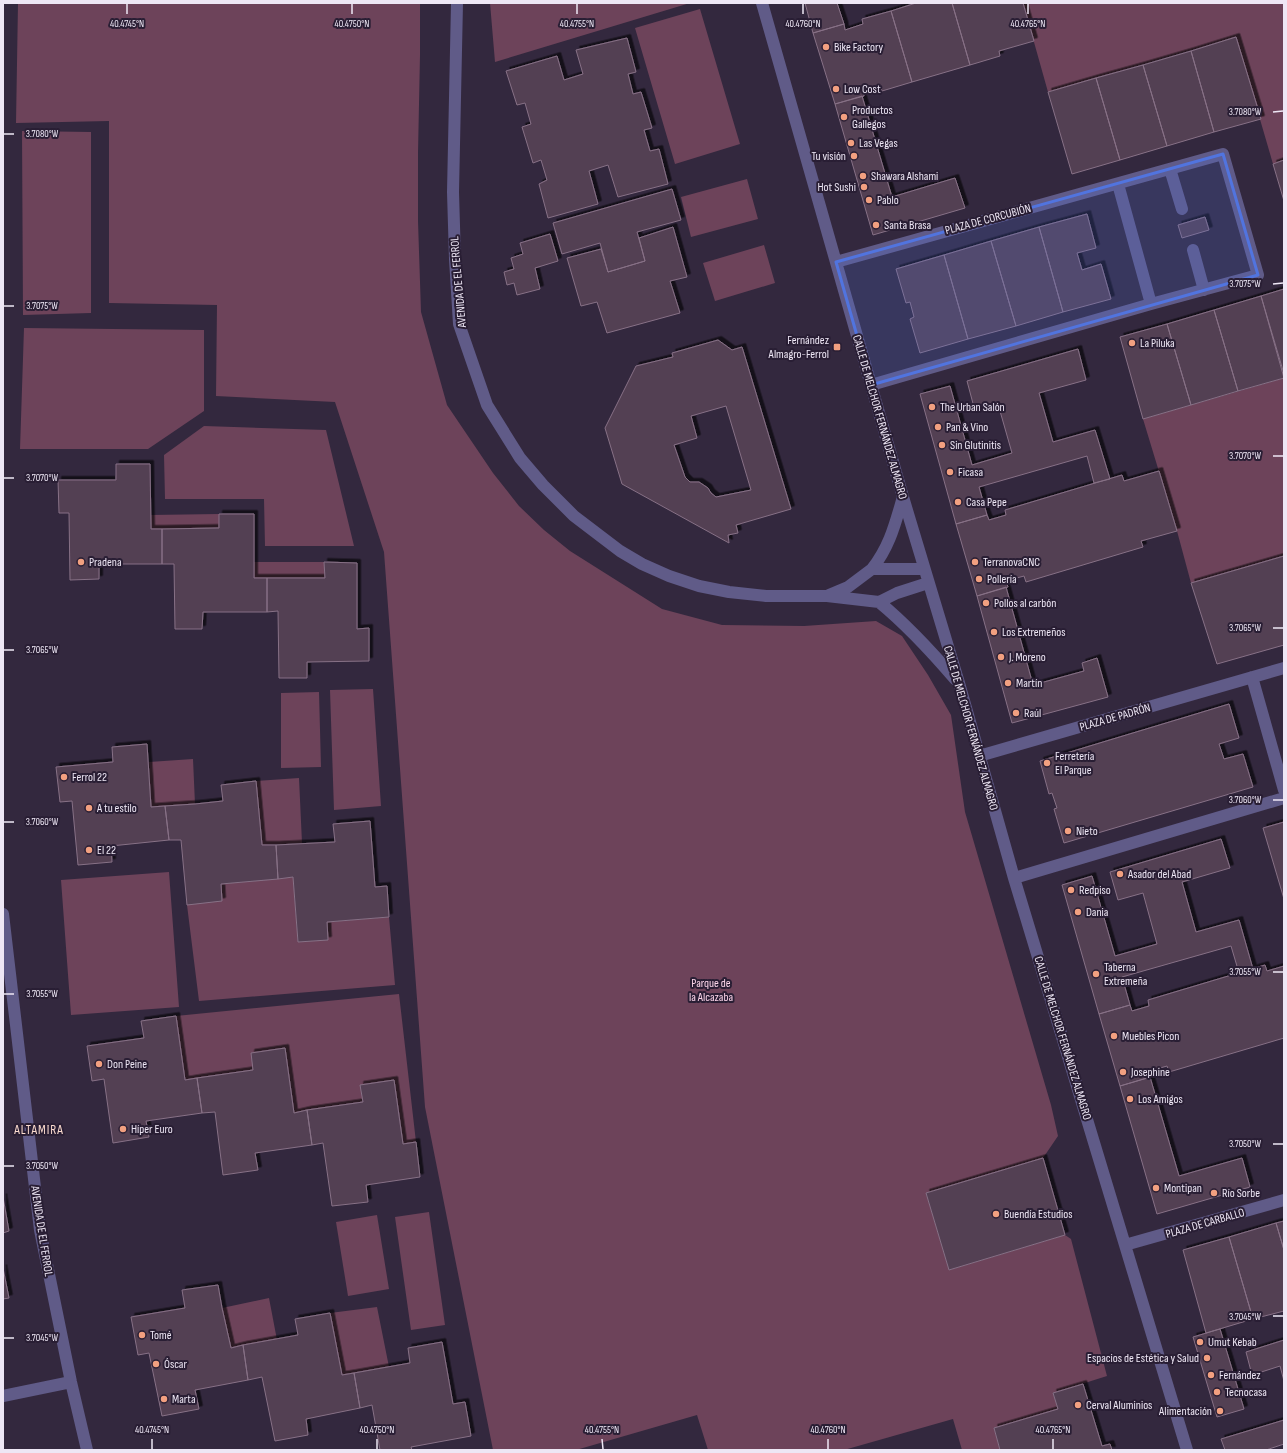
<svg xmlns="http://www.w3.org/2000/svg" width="1287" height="1453" font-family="'Sofia Sans Condensed',sans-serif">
  <defs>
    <filter id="shadow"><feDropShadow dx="3.5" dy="-3.5" stdDeviation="0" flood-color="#0009"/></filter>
  </defs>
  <rect width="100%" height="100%" fill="#33283e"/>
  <path fill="#6d435a" d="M18,3H420V55L418,153V221L421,312L447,405L493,473L519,506L544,530L570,551L662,609L722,625L804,626L876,621L902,636L928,675L951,715L965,812L1051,1105L1058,1136L1043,1158L926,1193L949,1270L1065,1235L1071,1239L1107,1376L1053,1393L1058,1409L994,1428L1000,1450H962L953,1419L844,1450H708L697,1415L576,1450H493L425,1107L384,552L335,402L216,396L217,305L109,303V121L16,123Z
    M490,3H690L495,62Z
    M1023,3H1284V160L1273,164L1236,37L1048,92Z
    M700,9L740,144L675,164L635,28Z
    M22,131L91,132V313L23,315Z
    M747,179L758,219L691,237L681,197Z
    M764,245L775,283L715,301L703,263Z
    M24,328L204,330V411L148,449H20Z
    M1284,378V556L1191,583L1177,531L1143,419Z
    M204,426L326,430L354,546H265L264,499H165L164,455Z
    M219,514V528L151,529L150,515Z
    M254,562H324L325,578H254Z
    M373,689L381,806L334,810L330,690Z
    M319,692L321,767L281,768V693Z
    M193,759L195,804L151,807L149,762Z
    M299,778L302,843L262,845L256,781Z
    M169,872L179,1007L71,1015L61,880Z
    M293,877L298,942L328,939L327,922L389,917L395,985L199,1001L187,905L221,884Z
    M399,994L416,1142L403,1144L394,1080L361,1085L363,1102L294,1113L285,1048L253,1070L185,1080L176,1016Z
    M429,1212L445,1325L411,1330L395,1217Z
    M377,1215L389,1289L348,1296L336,1222Z
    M269,1298L277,1340L231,1348L222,1308Z
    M377,1307L389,1367L342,1375L330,1313Z"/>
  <path fill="#533f53" stroke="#877186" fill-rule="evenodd" filter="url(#shadow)" d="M805,3H837L844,24L813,33Z
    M916,3H952L970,65L912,82L891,11Z
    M952,3H1023L1034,41L999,51L1000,56L970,65Z
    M891,11L912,82L882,91L880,85L863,90L864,96L835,104L813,33L844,24L845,30L863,24L862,19Z
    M1236,37L1261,119L1214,132L1191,51Z
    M627,38L636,72L628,74L633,94L641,92L652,128L644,130L650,151L659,149L668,184L618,197L608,165L589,171L598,204L548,218L539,184L547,180L541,160L533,163L522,127L531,124L525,103L517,105L506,71L557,56L564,80L583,74L576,50Z
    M1191,51L1214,132L1167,146L1143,65Z
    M1143,65L1167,146L1120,160L1096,78Z
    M1096,78L1120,160L1072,174L1048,92Z
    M862,96L892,197L955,178L965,208L873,235L835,104Z
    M1284,160V201L1273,164Z
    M672,189L681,220L637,232L645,261L608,272L600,243L562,254L553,223Z
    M1087,214L1096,248L1077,253L1082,270L1101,264L1111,299L1063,312L1039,227Z
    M1205,217L1209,230L1182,238L1178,225Z
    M673,227L687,277L670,281L680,313L607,333L597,302L581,306L567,258L601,249L608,272L645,261L639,238Z
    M1039,227L1063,312L1016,326L991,241Z
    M550,234L558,261L535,268L540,289L517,295L514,283L507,285L504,272L514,269L511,258L523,254L520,243Z
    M991,241L1016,326L968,339L944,255Z
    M944,255L968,339L920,353L910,319L914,317L910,302L906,303L896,269Z
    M1284,289V374L1261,296Z
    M1261,296L1284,378L1238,391L1214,310Z
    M1214,310L1238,391L1191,405L1167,324Z
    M1167,324L1191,405L1143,419L1120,337Z
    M718,340L732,350L742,347L791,509L736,525L738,533L728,535L729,543L622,484L605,428L636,366L673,357L672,353ZM726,406L751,490L716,497L711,493L708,488L699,482H690L685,477L674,445L697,438L691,416Z
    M1078,349L1086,380L1039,393L1053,442L1095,430L1110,479L1094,483L1087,456L979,487L987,515L956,524L920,394L950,386L972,465L1012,453L998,404L975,411L967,381Z
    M116,464H150L151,529H162V564H99V579L70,580L69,513H59L58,480H116Z
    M1159,471L1177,531L1141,541L1143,547L1026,582L1024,576L1006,581L1008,587L977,596L956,524L987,515L989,520L1006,515L1005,510L1122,475L1124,481Z
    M219,514H254V578H267V612H203L202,629H175L174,564H162V529L219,528Z
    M1284,556V645L1217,664L1191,583Z
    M324,562L357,563V629L369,628V661L307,662V678H279L278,611L267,612V578H325Z
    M1006,587L1033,685L1084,671L1082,663L1097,658L1108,697L1012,723L977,596Z
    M1229,704L1239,738L1219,744L1224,759L1243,754L1253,787L1064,843L1054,809L1057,808L1052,793L1049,794L1040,761Z
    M147,744L151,807L165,806L169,840L111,846L112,862L78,865L72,801L60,802L56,767L113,762L112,747Z
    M256,781L262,845H276L278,879L221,884L222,901L187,905L181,840H169L165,806L195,804L223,801L221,785Z
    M370,821L375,887L387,886L389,917L327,922L328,940L298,942L293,877L278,879L276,845L335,842L333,824Z
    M1284,822V899L1263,828Z
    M1221,839L1230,868L1182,882L1196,932L1239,920L1253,969L1239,973L1231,946L1122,977L1130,1005L1099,1014L1062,885L1092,876L1115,956L1157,944L1143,893L1118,900L1110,872Z
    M1265,965L1267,971L1284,966V1038L1169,1072L1167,1066L1150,1071L1151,1077L1120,1086L1099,1014L1130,1005L1132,1011L1149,1006L1148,1000Z
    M176,1016L185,1080L197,1078L202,1113L146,1121L149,1137L113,1143L104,1079L92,1081L87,1046L144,1038L141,1021Z
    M285,1048L294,1113L307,1110L312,1145L255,1153L258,1170L223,1175L215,1112L202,1113L197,1078L253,1070L251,1053Z
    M1150,1077L1179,1176L1242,1158L1250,1187L1157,1214L1120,1086Z
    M394,1080L403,1144L416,1142L420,1177L366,1185L368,1202L332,1206L323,1143L312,1145L307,1110L363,1102L360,1085Z
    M1043,1158L1065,1235L949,1270L926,1193Z
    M3,1197L9,1231L3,1233Z
    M1284,1221V1250L1276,1223Z
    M1276,1223L1284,1250V1311L1253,1319L1229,1237Z
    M1229,1237L1253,1319L1206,1333L1183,1250Z
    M3,1268L9,1298L3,1299Z
    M218,1285L222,1308L231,1348L243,1345L248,1380L195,1390L199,1409L162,1416L149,1353L138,1355L131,1317L185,1308L182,1290Z
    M330,1313L342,1375L354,1373L360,1408L306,1419L308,1435L275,1441L262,1377L248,1380L243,1345L298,1335L295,1319Z
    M1220,1329L1244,1409L1217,1417L1193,1337Z
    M1284,1340V1381L1280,1366L1252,1375L1246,1352Z
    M442,1342L453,1404L465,1402L471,1436L411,1447L412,1450H380L372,1405L360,1408L354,1373L410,1363L408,1348Z
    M1083,1384L1102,1446L1110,1444L1112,1450H1000L994,1428L1058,1409L1053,1393Z
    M1284,1420V1444L1266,1450H1225L1221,1439Z"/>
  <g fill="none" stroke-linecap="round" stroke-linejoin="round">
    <path stroke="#605b88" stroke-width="12" d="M457,3L453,192L455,259L459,324L487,405L520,458L543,485L574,516L620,551L642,564L669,576L699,586L729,592L766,596H827L879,602L897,593L928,583
      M762,3L903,497L959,683L1014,878L1187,1450
      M1170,169L1182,209
      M1118,184L1151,304
      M1193,250L1204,290
      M836,262L1223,154L1258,275L1151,304L871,385
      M872,569C890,546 895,524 903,497
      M829,595L848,587L872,569H924
      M879,602C907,625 931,651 955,679
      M1252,677L1284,790
      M979,756L1284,668
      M1014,878L1284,798
      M3,914L40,1230L71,1382L87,1450
      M1125,1245L1284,1200
      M3,1396L71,1382"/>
  </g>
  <path fill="#5174df" fill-opacity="0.2" stroke="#5174df" stroke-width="3" stroke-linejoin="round" d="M1223,154L1258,275L871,385L836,262Z"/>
  <path fill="none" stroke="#eee7f5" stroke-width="1.5" d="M127,4V14M352,4V14M577,4V14M803,4V14M1028,4V14M1273,112L1283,111M4,134H14M1273,284L1283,283M4,306H14M1273,456H1283M4,478H14M1273,628H1283M4,650H14M1273,800H1283M4,822H14M1273,972H1283M4,994H14M1273,1144H1283M4,1166H14M1273,1316H1283M4,1338H14M152,1439V1449M377,1439V1449M602,1439L603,1449M828,1439V1449M1053,1439V1449"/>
  <g fill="#f2a080" stroke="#291e34" stroke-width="1.5">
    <circle cx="826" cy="47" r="4"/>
    <circle cx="836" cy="89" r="4"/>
    <circle cx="844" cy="117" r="4"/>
    <circle cx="851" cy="143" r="4"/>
    <circle cx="854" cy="156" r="4"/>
    <circle cx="863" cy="176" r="4"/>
    <circle cx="864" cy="187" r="4"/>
    <circle cx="869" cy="200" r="4"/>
    <circle cx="876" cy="225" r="4"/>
    <circle cx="1132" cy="343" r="4"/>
    <rect x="833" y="343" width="8" height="8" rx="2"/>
    <circle cx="932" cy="407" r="4"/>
    <circle cx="938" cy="427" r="4"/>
    <circle cx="942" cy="445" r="4"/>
    <circle cx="950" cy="472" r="4"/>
    <circle cx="958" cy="502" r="4"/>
    <circle cx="81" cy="562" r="4"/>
    <circle cx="975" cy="562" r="4"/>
    <circle cx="979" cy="579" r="4"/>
    <circle cx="986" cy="603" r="4"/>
    <circle cx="994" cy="632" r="4"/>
    <circle cx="1001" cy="657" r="4"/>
    <circle cx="1008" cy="683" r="4"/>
    <circle cx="1016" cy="713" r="4"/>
    <circle cx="1047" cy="763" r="4"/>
    <circle cx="64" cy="777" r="4"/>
    <circle cx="89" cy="808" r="4"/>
    <circle cx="1068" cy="831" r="4"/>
    <circle cx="89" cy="850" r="4"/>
    <circle cx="1120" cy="874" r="4"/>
    <circle cx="1071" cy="890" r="4"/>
    <circle cx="1078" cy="912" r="4"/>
    <circle cx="1096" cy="974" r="4"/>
    <circle cx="1114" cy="1036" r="4"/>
    <circle cx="99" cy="1064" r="4"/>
    <circle cx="1123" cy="1072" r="4"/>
    <circle cx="1130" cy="1099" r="4"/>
    <circle cx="123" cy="1129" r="4"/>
    <circle cx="1156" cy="1188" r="4"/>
    <circle cx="1214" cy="1193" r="4"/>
    <circle cx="996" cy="1214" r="4"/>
    <circle cx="142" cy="1335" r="4"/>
    <circle cx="1200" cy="1342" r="4"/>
    <circle cx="1207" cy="1358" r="4"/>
    <circle cx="156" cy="1364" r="4"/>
    <circle cx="1211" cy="1375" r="4"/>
    <circle cx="1217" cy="1392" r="4"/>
    <circle cx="164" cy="1399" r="4"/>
    <circle cx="1078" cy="1405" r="4"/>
    <circle cx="1220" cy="1411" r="4"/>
  </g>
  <g text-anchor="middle" stroke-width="4" stroke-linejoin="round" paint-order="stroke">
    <g font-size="12" fill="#eee7f5" stroke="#291e34" text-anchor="start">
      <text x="834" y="51">Bike Factory</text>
      <text x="844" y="93">Low Cost</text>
      <text x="852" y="114">Productos<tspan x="852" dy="14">Gallegos</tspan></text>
      <text x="859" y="147">Las Vegas</text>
      <text x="846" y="160" text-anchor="end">Tu visión</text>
      <text x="871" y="180">Shawara Alshami</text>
      <text x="856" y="191" text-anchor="end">Hot Sushi</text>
      <text x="877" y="204">Pablo</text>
      <text x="884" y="229">Santa Brasa</text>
      <text x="829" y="344" text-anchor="end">Fernández<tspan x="829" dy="14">Almagro-Ferrol</tspan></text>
      <text x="1140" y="347">La Piluka</text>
      <text x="940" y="411">The Urban Salón</text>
      <text x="946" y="431">Pan &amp; Vino</text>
      <text x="950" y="449">Sin Glutinitis</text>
      <text x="958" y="476">Ficasa</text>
      <text x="966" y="506">Casa Pepe</text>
      <text x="89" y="566">Pradena</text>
      <text x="983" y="566">TerranovaCNC</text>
      <text x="987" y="583">Pollería</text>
      <text x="994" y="607">Pollos al carbón</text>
      <text x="1002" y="636">Los Extremeños</text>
      <text x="1009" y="661">J. Moreno</text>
      <text x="1016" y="687">Martín</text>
      <text x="1024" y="717">Raúl</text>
      <text x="1055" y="760">Ferretería<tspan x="1055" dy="14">El Parque</tspan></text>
      <text x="72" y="781">Ferrol 22</text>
      <text x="97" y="812">A tu estilo</text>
      <text x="1076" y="835">Nieto</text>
      <text x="97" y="854">El 22</text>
      <text x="1128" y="878">Asador del Abad</text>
      <text x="1079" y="894">Redpiso</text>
      <text x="1086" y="916">Dania</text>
      <text x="1104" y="971">Taberna<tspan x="1104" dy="14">Extremeña</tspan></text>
      <text x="1122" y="1040">Muebles Picon</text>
      <text x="107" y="1068">Don Peine</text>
      <text x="1131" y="1076">Josephine</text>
      <text x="1138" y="1103">Los Amigos</text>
      <text x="131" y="1133">Híper Euro</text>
      <text x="1164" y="1192">Montipan</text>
      <text x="1222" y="1197">Río Sorbe</text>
      <text x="1004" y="1218">Buendía Estudios</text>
      <text x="150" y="1339">Tomé</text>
      <text x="1208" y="1346">Umut Kebab</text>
      <text x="1199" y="1362" text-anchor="end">Espacios de Estética y Salud</text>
      <text x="164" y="1368">Óscar</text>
      <text x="1219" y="1379">Fernández</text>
      <text x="1225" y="1396">Tecnocasa</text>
      <text x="172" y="1403">Marta</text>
      <text x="1086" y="1409">Cerval Aluminios</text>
      <text x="1212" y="1415" text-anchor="end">Alimentación</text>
    </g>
    <g font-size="12" fill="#eee7f5" stroke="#291e34">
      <text transform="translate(988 219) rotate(-15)" y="4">PLAZA DE CORCUBIÓN</text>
      <text transform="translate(458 282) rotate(-95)" y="4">AVENIDA DE EL FERROL</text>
      <text transform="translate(880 417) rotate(74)" y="4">CALLE DE MELCHOR FERNÁNDEZ ALMAGRO</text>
      <text transform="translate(1115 717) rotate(-16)" y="4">PLAZA DE PADRÓN</text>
      <text transform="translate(971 728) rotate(74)" y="4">CALLE DE MELCHOR FERNÁNDEZ ALMAGRO</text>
      <text transform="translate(1063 1038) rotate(73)" y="4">CALLE DE MELCHOR FERNÁNDEZ ALMAGRO</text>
      <text transform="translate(1205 1223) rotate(-16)" y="4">PLAZA DE CARBALLO</text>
      <text transform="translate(42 1231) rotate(81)" y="4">AVENIDA DE EL FERROL</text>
    </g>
    <g font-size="12" fill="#fdd5ea" stroke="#291e34">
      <text x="711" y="987">Parque de<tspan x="711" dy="14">la Alcazaba</tspan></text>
    </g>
    <g font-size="13" letter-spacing="1" fill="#fcdccf" stroke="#291e34">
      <text x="39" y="1134">ALTAMIRA</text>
    </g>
  </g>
  <g font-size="10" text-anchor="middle" fill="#eee7f5" stroke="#291e34" stroke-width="4" stroke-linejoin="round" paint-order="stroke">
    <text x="127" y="27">40.4745°N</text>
    <text x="352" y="27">40.4750°N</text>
    <text x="577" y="27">40.4755°N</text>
    <text x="803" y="27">40.4760°N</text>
    <text x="1028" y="27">40.4765°N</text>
    <text x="1245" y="115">3.7080°W</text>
    <text x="42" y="137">3.7080°W</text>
    <text x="1245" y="287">3.7075°W</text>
    <text x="42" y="309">3.7075°W</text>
    <text x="1245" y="459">3.7070°W</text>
    <text x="42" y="481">3.7070°W</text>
    <text x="1245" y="631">3.7065°W</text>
    <text x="42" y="653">3.7065°W</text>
    <text x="1245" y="803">3.7060°W</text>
    <text x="42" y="825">3.7060°W</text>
    <text x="1245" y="975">3.7055°W</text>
    <text x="42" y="997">3.7055°W</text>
    <text x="1245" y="1147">3.7050°W</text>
    <text x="42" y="1169">3.7050°W</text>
    <text x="1245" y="1320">3.7045°W</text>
    <text x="42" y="1341">3.7045°W</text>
    <text x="152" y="1433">40.4745°N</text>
    <text x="377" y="1433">40.4750°N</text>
    <text x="602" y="1433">40.4755°N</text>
    <text x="828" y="1433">40.4760°N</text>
    <text x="1053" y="1433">40.4765°N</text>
  </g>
  <rect width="1287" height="1453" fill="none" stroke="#eee7f5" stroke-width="8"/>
</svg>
